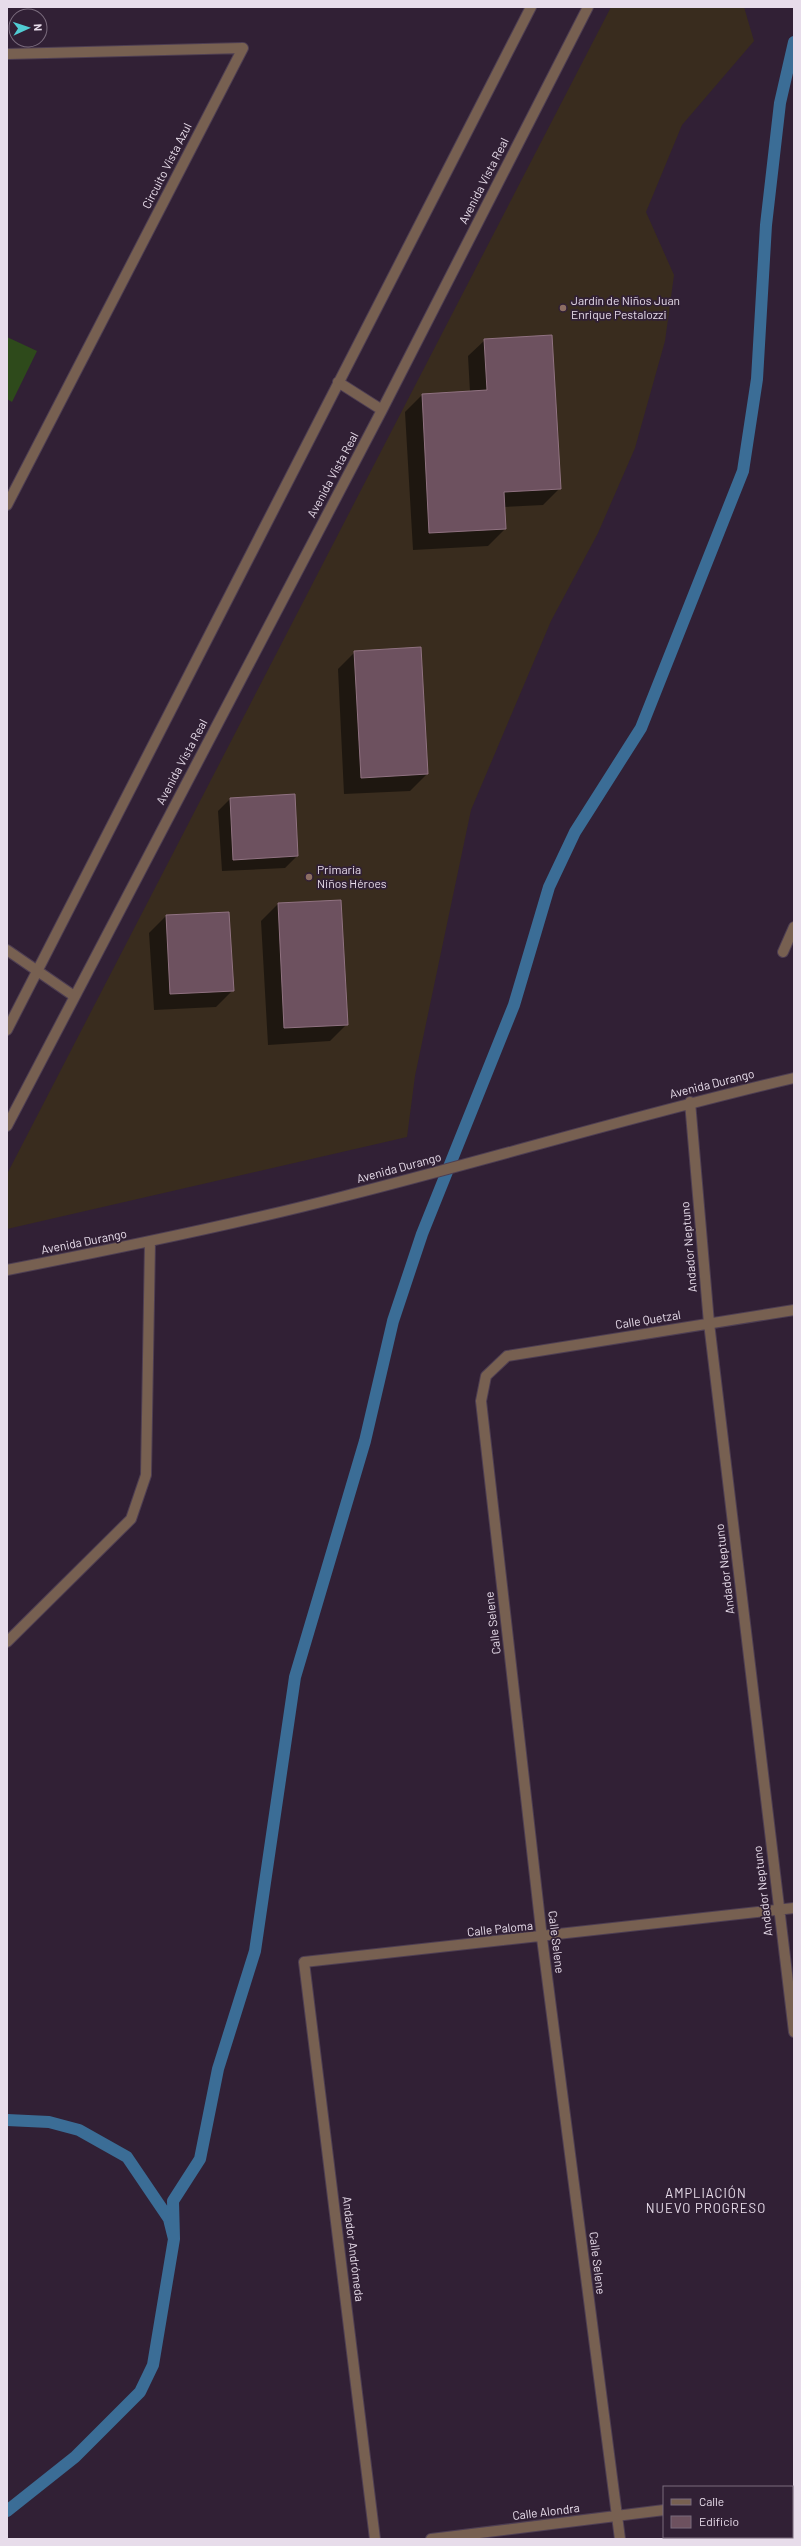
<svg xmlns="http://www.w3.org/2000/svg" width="801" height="2546" font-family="Barlow,sans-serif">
  <rect width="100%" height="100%" fill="#312035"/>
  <path fill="#392c1e" d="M611,7H744L754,41L682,125L646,212L674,275L665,341L635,448L598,533L551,621L471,810L415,1076L407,1137L7,1229V1174Z"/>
  <path fill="#2e4a1b" d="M7,337L37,351L12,402L7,399Z"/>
  <path fill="#0007" d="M485,340L560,488L543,505L504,507L505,529L488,546L413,550L405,412L422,395L470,392L468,356Z
    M355,652L427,774L410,791L344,794L338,669Z
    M230,799L297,856L285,868L222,871L218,811Z
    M278,904L347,1024L330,1041L268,1045L261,921Z
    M166,916L233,990L216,1007L154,1010L149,933Z"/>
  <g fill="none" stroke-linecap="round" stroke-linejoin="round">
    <path stroke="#3b6d96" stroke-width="12" d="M7,2120L49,2122L79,2130L127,2157L169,2219L174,2239L153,2365L140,2392L75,2457L7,2511
      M174,2239L173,2201L200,2159L218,2069L255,1951L295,1677L365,1441L393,1321L422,1234L514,1005L549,887L575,832L641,728L743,471L757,379L766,225L780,103L794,42"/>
  </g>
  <path fill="#6d515f" stroke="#907281" d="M552,335L561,489L504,492L506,529L429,533L422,394L487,390L484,339Z
    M421,647L428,774L361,778L354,651Z
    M295,794L298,856L233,860L230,798Z
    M341,900L348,1025L284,1028L278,903Z
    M229,912L234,991L170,994L166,915Z"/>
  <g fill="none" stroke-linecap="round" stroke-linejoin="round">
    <defs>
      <path id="minor" d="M7,54L243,48L7,505
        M338,382L382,410
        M7,950L74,996
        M783,952L794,927
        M7,1030L531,7
        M690,1102L709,1323L794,2032
        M7,1126L382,410L588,7
        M7,1270C120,1248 233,1225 345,1196C495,1158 643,1113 794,1078
        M7,1642L131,1519L146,1475L150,1242
        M792,2495H794
        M375,2539L304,1962L794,1908
        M431,2539L664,2510
        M620,2539L542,1938L481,1401L486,1376L507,1356L794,1310"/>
    </defs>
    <use href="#minor" stroke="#4e3e52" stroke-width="12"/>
    <use href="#minor" stroke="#776051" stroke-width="10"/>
  </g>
  <g fill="#8d6e63" stroke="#312035" stroke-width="1.5">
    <circle cx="563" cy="308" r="4"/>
    <circle cx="309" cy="877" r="4"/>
  </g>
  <g text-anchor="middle" stroke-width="3.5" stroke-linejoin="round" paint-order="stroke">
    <g font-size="12" fill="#e7dcea" stroke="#312035">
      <text transform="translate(167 166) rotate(-63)" y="4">Circuito Vista Azul</text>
      <text transform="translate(484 181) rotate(-63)" y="4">Avenida Vista Real</text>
      <text transform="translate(333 475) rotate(-62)" y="4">Avenida Vista Real</text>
      <text transform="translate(182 762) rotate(-62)" y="4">Avenida Vista Real</text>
      <text transform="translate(712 1084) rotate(-14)" y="4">Avenida Durango</text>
      <text transform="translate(399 1168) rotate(-15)" y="4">Avenida Durango</text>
      <text transform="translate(84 1242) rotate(-11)" y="4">Avenida Durango</text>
      <text transform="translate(689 1247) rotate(-95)" y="4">Andador Neptuno</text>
      <text transform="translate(648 1320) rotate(-9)" y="4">Calle Quetzal</text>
      <text transform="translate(725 1569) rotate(-97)" y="4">Andador Neptuno</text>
      <text transform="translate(493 1623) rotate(-97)" y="4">Calle Selene</text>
      <text transform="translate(763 1891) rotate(-97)" y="4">Andador Neptuno</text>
      <text transform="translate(500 1929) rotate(-6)" y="4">Calle Paloma</text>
      <text transform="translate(556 1942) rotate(83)" y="4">Calle Selene</text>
      <text transform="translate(353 2249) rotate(83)" y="4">Andador Andrómeda</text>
      <text transform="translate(597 2263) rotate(83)" y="4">Calle Selene</text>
      <text transform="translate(546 2512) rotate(-7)" y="4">Calle Alondra</text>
    </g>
    <g font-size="12" fill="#e7dcea" stroke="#312035" text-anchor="start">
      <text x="571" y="305">Jardín de Niños Juan<tspan x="571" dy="14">Enrique Pestalozzi</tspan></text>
      <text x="317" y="874">Primaria<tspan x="317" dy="14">Niños Héroes</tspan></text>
    </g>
    <g font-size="13" letter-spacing="1" fill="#e7dcea" stroke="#312035">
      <text x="706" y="2198">AMPLIACIÓN<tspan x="706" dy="15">NUEVO PROGRESO</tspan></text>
    </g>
  </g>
  <rect width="801" height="2546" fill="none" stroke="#e7dcea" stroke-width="16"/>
  <rect x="663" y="2486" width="130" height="52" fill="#312035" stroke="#7a6b7d"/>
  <rect x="671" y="2499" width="20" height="6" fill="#776051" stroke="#7a6b7d"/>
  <text x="699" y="2506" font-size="12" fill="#e7dcea">Calle</text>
  <rect x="671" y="2516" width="20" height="12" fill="#6d515f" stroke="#7a6b7d"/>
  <text x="699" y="2526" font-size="12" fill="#e7dcea">Edificio</text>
  <g transform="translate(28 28) rotate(87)"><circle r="19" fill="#312035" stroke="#7a6b7d"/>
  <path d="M0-3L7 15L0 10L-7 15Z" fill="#51ccd3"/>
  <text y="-6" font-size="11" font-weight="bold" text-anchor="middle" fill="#e7dcea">N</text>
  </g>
</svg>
